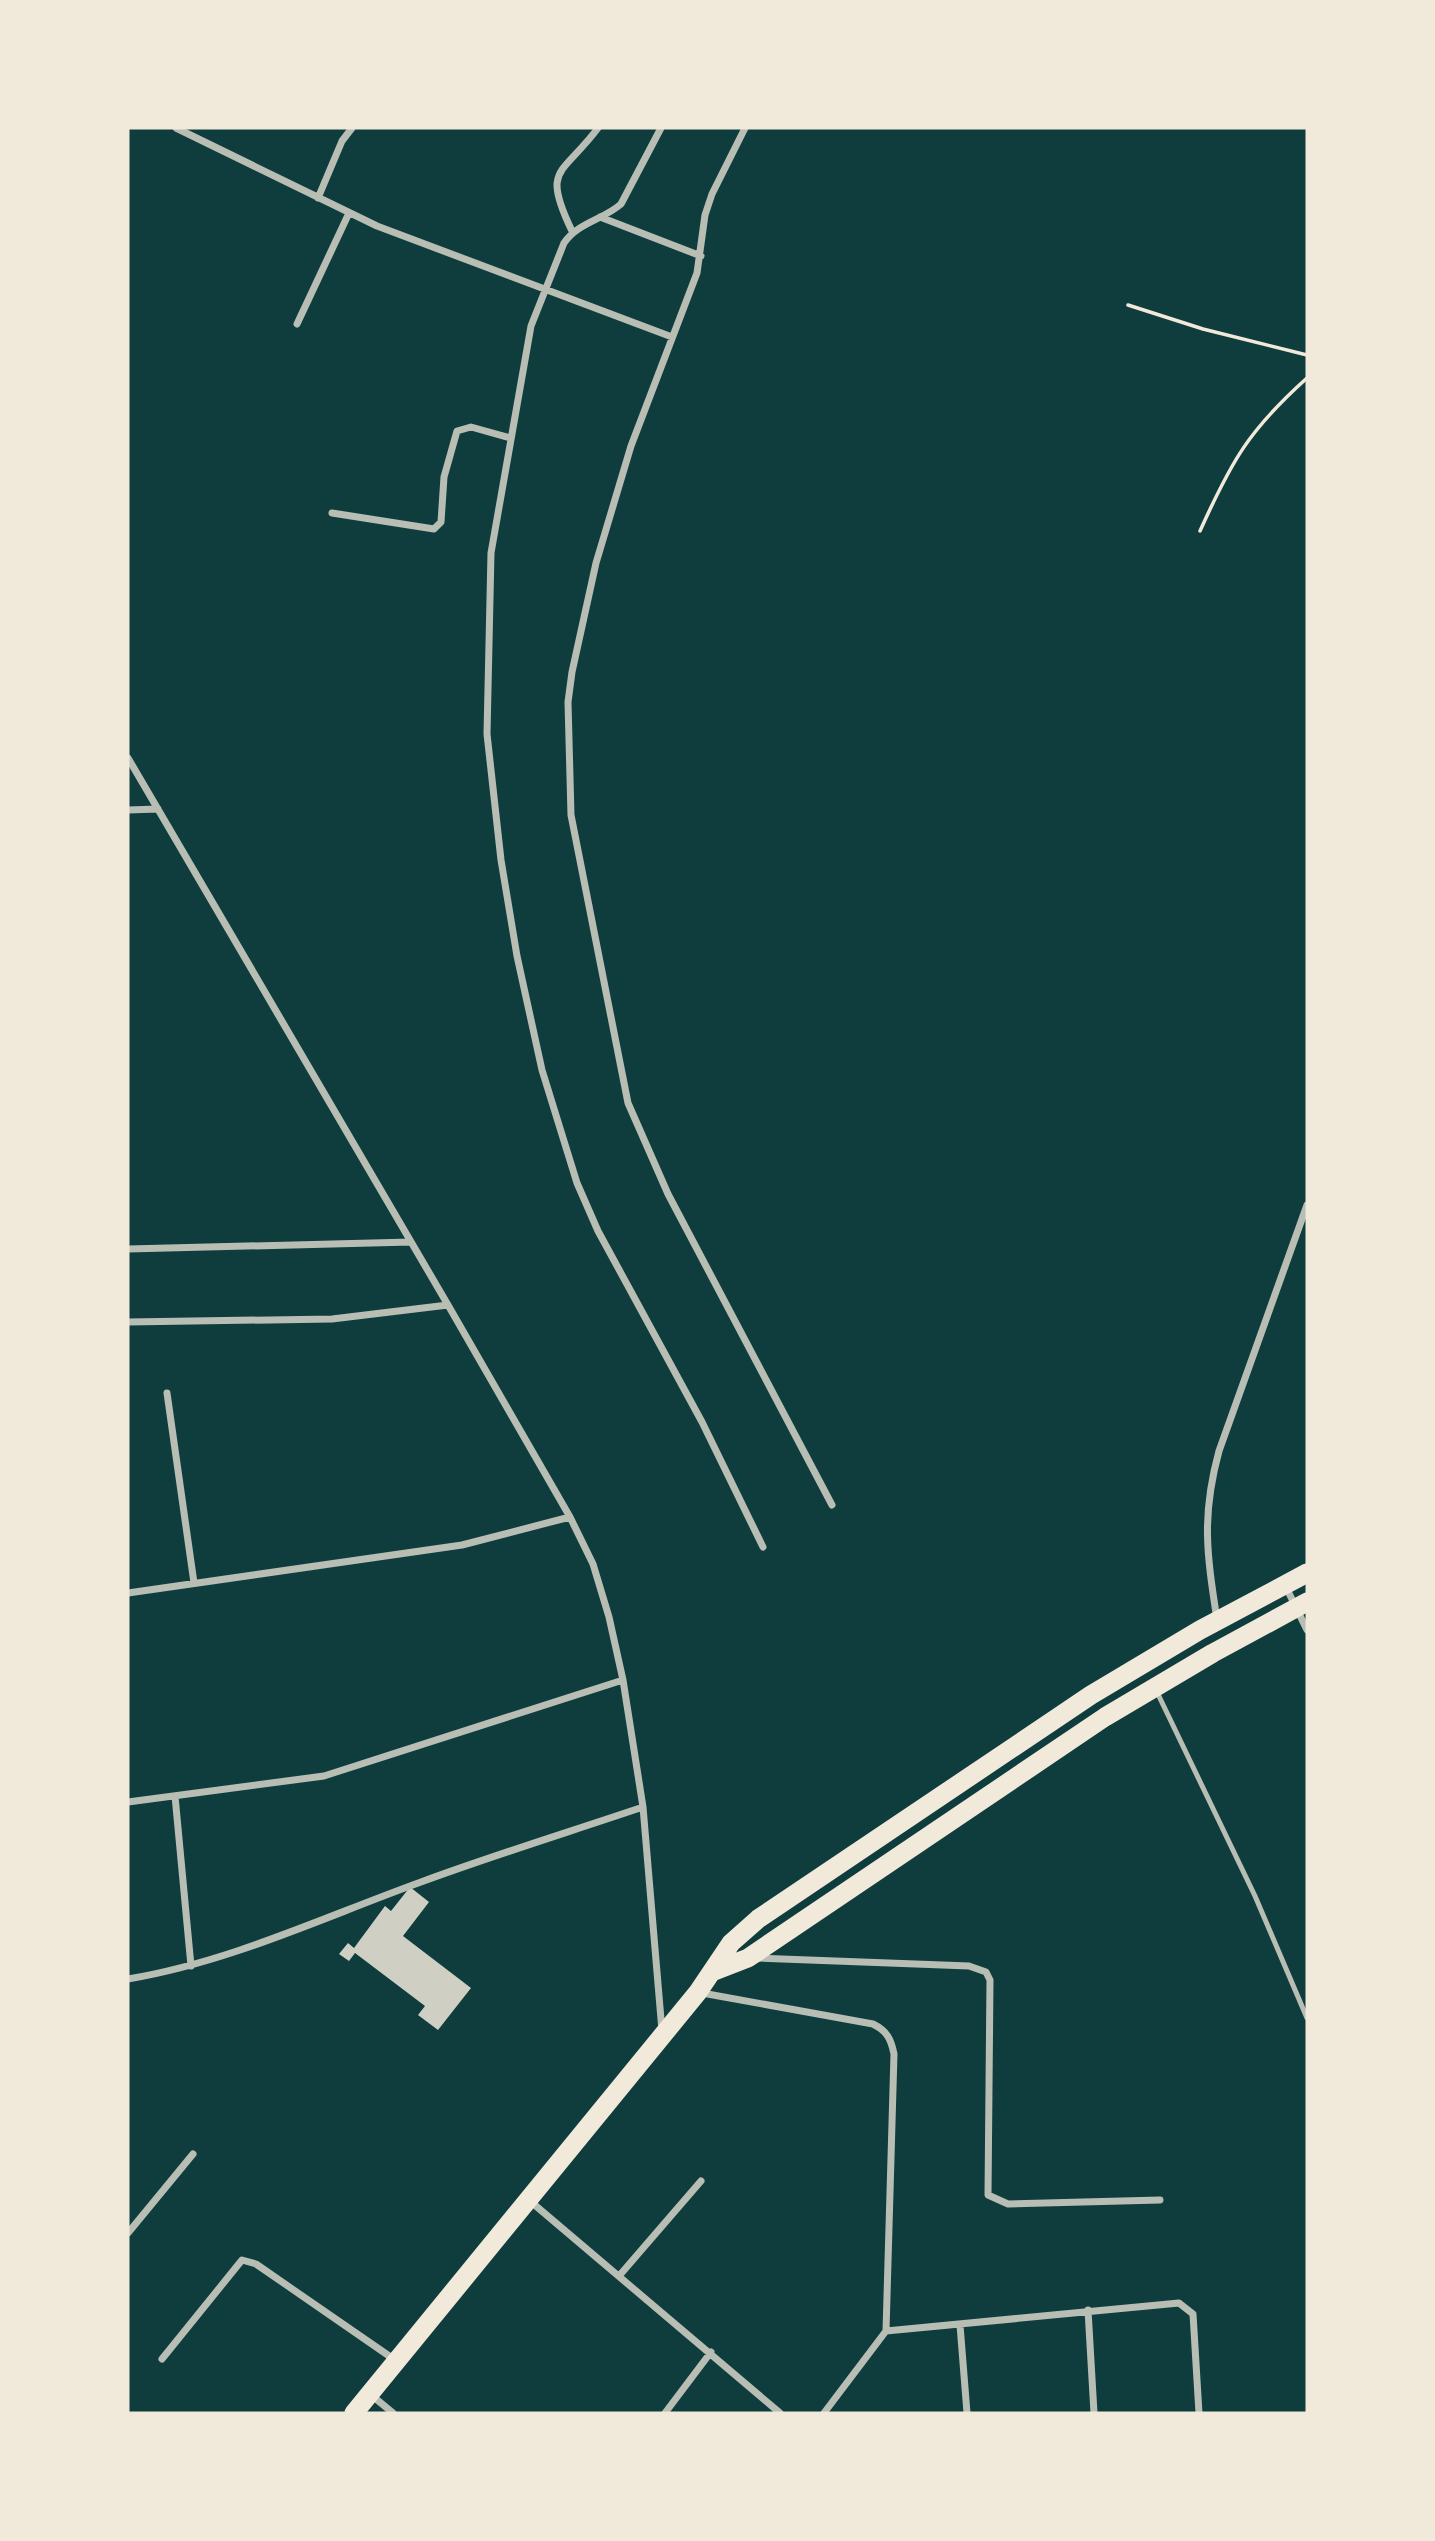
<svg xmlns="http://www.w3.org/2000/svg" width="1435" height="2541" font-family="'Fira Sans Condensed',sans-serif">
  <rect width="100%" height="100%" fill="#0f3d3e"/>
  <path fill="#cfcfc3" d="M410,1887L429,1902L403,1936L471,1988L438,2030L418,2015L425,2006L355,1953L349,1961L339,1954L348,1943L354,1948L385,1906L391,1911Z"/>
  <g fill="none" stroke-linecap="round" stroke-linejoin="round">
    <path stroke="#f1e9da" stroke-width="3.5" d="M1128,305L1203,329L1307,355
      M1200,531C1232,460 1249,430 1307,378"/>
    <path stroke="#b8beb3" stroke-width="5" d="M1156,1690L1255,1896L1307,2018"/>
    <path stroke="#b8beb3" stroke-width="7" d="M176,128L377,226L672,337
      M661,128L621,204C603,220 579,222 564,243L531,326L491,553L487,734L501,860L517,956L542,1070L577,1183L598,1231L702,1422L763,1547
      M745,128L712,194L705,215L697,273L631,446L596,563L572,672L568,702L571,815L628,1103L668,1194L832,1505
      M318,198L342,141L352,128
      M600,217L701,256
      M572,231C541,167 562,176 598,128
      M297,324L349,213
      M332,513L434,529L441,522L444,477L457,431L471,427L510,438
      M128,758L448,1305L570,1517L593,1564L609,1617L623,1680L643,1807L662,2031
      M128,810L158,809
      M128,1249L411,1242
      M128,1322L332,1319L448,1305
      M167,1393L194,1583
      M1285,1585L1307,1630
      M128,1593L462,1545L570,1517
      M1217,1620C1207,1554 1201,1517 1219,1451L1307,1205
      M175,1796L191,1966
      M128,1802L324,1776L623,1680
      M756,1958L969,1966L986,1972L990,1980L988,2195L1008,2204L1160,2200
      M128,1979C230,1962 324,1917 421,1882C494,1855 569,1832 643,1807
      M702,1993L873,2024C887,2031 891,2039 894,2054L886,2331L824,2413
      M530,2201L780,2413
      M128,2233L193,2154
      M619,2276L701,2181
      M1088,2310L1094,2413
      M960,2325L967,2413
      M886,2331L1179,2303L1193,2314L1199,2413
      M162,2359L242,2260L256,2264L395,2360
      M370,2394L393,2413
      M665,2413L711,2352"/>
    <path stroke="#f1e9da" stroke-width="19" d="M712,1972L748,1958L1105,1717L1213,1653L1307,1602
      M354,2413L698,1992L731,1943L758,1919L1091,1695L1200,1630L1307,1573"/>
  </g>
  <rect width="1435" height="2541" fill="none" stroke="#f1e9da" stroke-width="259"/>
</svg>
